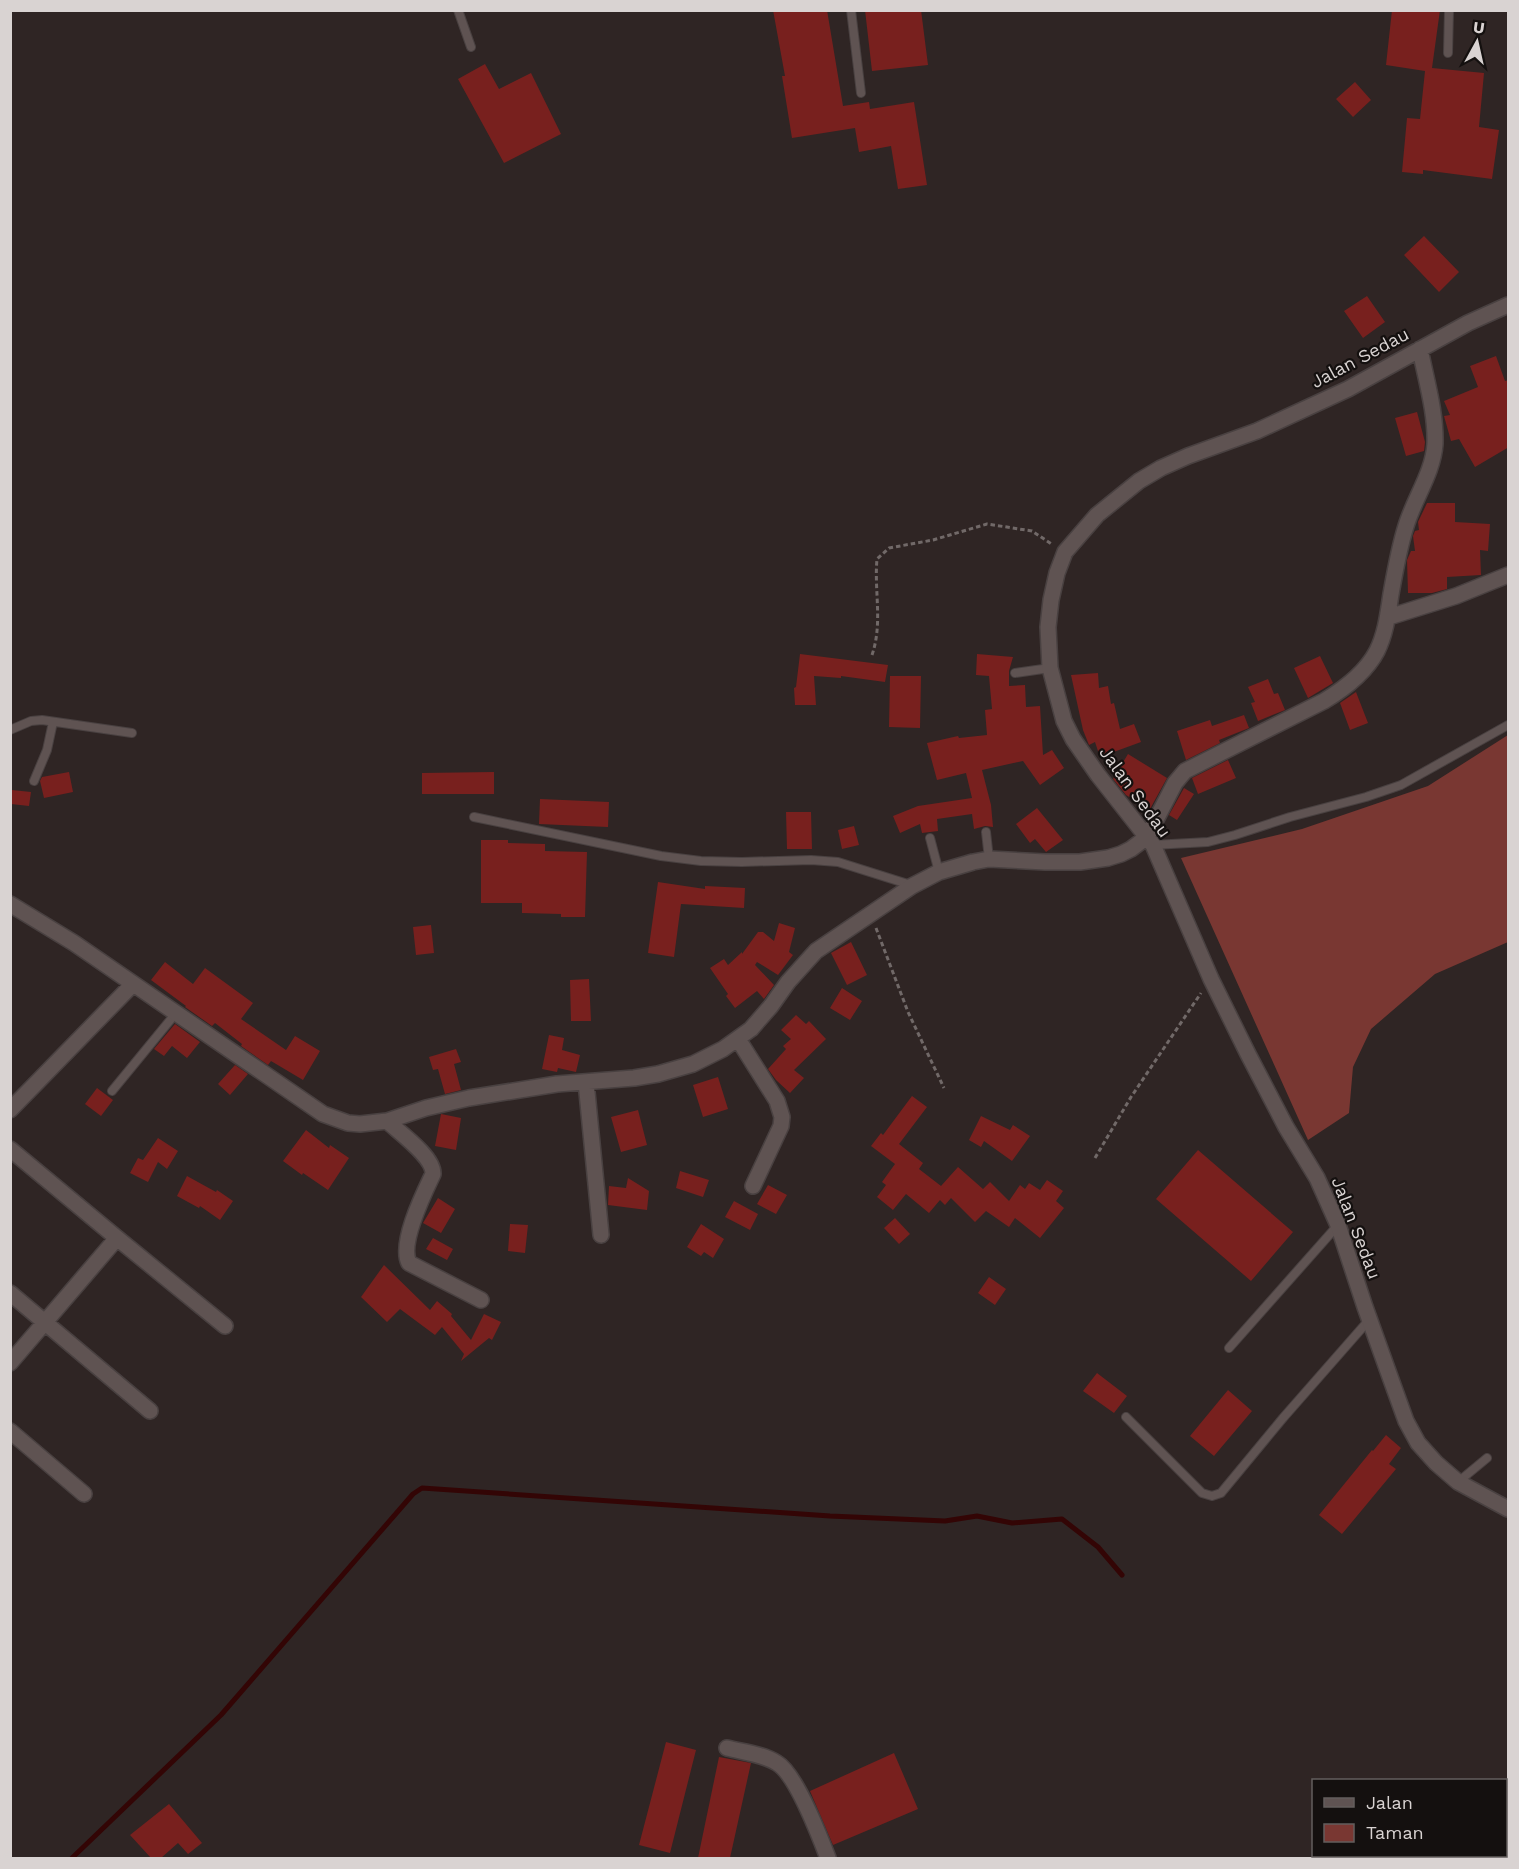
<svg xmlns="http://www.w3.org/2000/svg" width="1519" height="1869" font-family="'Work Sans',sans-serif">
  <rect width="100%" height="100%" fill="#2f2524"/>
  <path fill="#793732" d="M1508,735V942L1435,974L1371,1029L1353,1067L1349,1113L1308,1140L1181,858L1302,829L1428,786Z"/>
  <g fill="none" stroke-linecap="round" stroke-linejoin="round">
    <path stroke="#330505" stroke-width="5" d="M72,1858L221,1715L413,1494L422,1488L830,1516L945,1521L977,1516L1012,1523L1062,1519L1098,1547L1122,1575"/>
  </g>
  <path fill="#78201e" d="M773,10H827L843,106L869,102L870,109L914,102L927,185L898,189L891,146L859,152L855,128L792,138L782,76H785Z
    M865,10H921L928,65L872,71Z
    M1392,10H1440L1432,68L1484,73L1479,127L1499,130L1492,179L1423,170V174L1402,172L1407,118L1420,119L1425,71L1386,65Z
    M485,64L499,89L531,73L561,134L504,163L458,79Z
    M1355,82L1371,100L1353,117L1336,99Z
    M1424,236L1459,272L1439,292L1404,255Z
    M1367,296L1385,322L1363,338L1344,311Z
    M1496,356L1505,381L1509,380V447L1475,467L1459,439L1451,441L1444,416L1450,415L1444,401L1478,387L1470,366Z
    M1417,412L1425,442L1424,451L1406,456L1395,418Z
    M1427,503H1455V522L1490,524L1488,551L1480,550L1481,575L1447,577V589L1432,593H1408L1407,560L1411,551H1415L1413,536L1415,531L1419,530L1418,522Z
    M800,654L888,665L885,682L841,676V678L814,676L816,705H795L794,688L796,687Z
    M977,654L1013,657L1009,671V686L1025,685L1026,707L1040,706L1043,755L1052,750L1064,768L1040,785L1023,761L982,770L991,805L993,827L985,826L974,829L972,814L937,819L938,831L922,833L920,824L900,833L893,816L918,806L972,798L966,773L937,780L927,743L958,736L959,738L987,735L985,710L992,709L989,676L976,675Z
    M1320,656L1333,683L1308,698L1294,668Z
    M1098,673L1099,688L1108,686L1111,704L1114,703L1120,729L1134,724L1141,742L1100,757L1095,742L1089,745L1083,730L1071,675Z
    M890,676H921L920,728L889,727Z
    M1268,679L1274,694L1278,693L1285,710L1258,721L1251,703L1255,702L1248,687Z
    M1356,692L1368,723L1350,730L1340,703Z
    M1244,715L1249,728L1219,740L1220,743L1186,760L1177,731L1210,720L1212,726Z
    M1128,754L1167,778L1150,809L1126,795L1113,779Z
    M1228,760L1236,778L1198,794L1192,778Z
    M69,772L73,792L44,798L40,781L42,777Z
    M494,772V794H422V773Z
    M1184,788L1194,794L1177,820L1169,815Z
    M12,790L31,792L29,806L11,804Z
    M540,799L609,802L608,827L539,824Z
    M1037,808L1063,840L1046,852L1035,839L1030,843L1016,824Z
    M786,812H811L812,849H787Z
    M854,826L859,845L842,849L838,830Z
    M481,840H508V843L545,844V851L587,852L585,917H561V914L522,913V903H481Z
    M658,882L705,889V886L745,888L744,908L681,904L674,957L648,953Z
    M779,923L795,928L789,952L793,955L778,975L757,962L755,965L774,985L764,999L757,991L735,1008L726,996L728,994L710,968L724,959L728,965L742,952V954L758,932H763L774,941Z
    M431,925L434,953L416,955L413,927Z
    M851,942L867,975L847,985L831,953Z
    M165,962L193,984L205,968L253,1003L241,1019L286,1050L295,1036L320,1051L303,1080L271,1061L268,1065L241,1046L242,1044L215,1023L212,1026L185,1007L186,1006L151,980Z
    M589,979L591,1021H571L570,980Z
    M842,988L862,1001L850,1020L830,1008Z
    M796,1015L806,1024L809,1021L826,1039L794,1070L804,1078L790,1093L776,1080L768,1069L786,1049L783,1046L791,1039L781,1030Z
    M175,1024L200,1042L187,1058L172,1046L164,1056L154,1049Z
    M549,1035L564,1038L562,1050L580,1055L576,1072L558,1068L557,1072L542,1069Z
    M456,1049L461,1062L454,1064L461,1090L445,1094L438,1069L433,1070L429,1057Z
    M235,1065L248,1074L230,1095L218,1084Z
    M718,1077L728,1109L703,1117L693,1085Z
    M97,1088L113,1100L101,1116L85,1104Z
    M912,1096L927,1107L899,1144L923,1163L919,1169L941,1186L958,1167L983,1189L990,1182L1009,1201L1020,1185L1025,1189L1029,1183L1040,1190L1047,1180L1063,1191L1056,1201L1064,1208L1040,1238L1015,1218L1009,1227L986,1211L975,1222L951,1198L945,1205L940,1200L929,1213L906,1194L893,1210L877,1197L886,1185L882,1182L895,1164L871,1146L881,1133L883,1135Z
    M638,1110L647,1145L621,1152L611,1117Z
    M441,1114L461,1118L456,1150L435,1146Z
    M981,1116L1010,1130L1013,1125L1030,1136L1012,1161L984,1141L981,1147L969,1140Z
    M306,1130L329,1148L330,1145L349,1158L328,1190L303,1173L302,1175L283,1161Z
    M158,1138L178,1151L167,1169L158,1162L148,1182L130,1173L138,1158L143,1160Z
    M1198,1150L1293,1232L1251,1281L1156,1199Z
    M680,1171L709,1180L703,1197L676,1188Z
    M187,1176L216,1192L217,1190L233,1201L220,1220L200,1206L199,1208L177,1196Z
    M628,1178L649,1191L647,1210L608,1205L609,1186L626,1188Z
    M768,1185L787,1195L776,1214L757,1204Z
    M438,1198L455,1209L441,1233L423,1223Z
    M734,1201L758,1214L750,1230L725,1217Z
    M895,1218L910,1234L899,1244L884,1228Z
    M510,1224L528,1225L525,1253L508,1251Z
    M701,1224L724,1239L713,1258L704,1252L701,1256L687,1247Z
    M433,1238L453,1249L447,1260L426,1249Z
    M384,1265L430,1310L437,1301L452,1314L451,1316L471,1340L484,1314L501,1322L492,1340L489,1338L461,1361L464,1354L442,1327L435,1335L400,1309L387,1322L361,1297Z
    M989,1277L1006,1289L995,1305L978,1293Z
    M1097,1373L1127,1396L1114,1413L1083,1391Z
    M1228,1390L1252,1411L1214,1456L1190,1436Z
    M1386,1435L1401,1448L1389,1464L1396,1469L1342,1534L1319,1515L1372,1450L1373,1451Z
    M666,1742L696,1750L670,1853L639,1845Z
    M894,1753L918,1809L833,1845L810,1791Z
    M719,1757L751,1763L730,1858H698Z
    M169,1804L202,1843L188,1854L178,1843L161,1858H151L130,1835Z"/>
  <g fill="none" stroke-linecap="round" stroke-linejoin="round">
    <defs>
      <path id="lane" d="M458,10L471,47
        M851,10L861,93
        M1448,53L1449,10
        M1015,673L1050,668
        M10,730L31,721L42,720L132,733
        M34,781L47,750L53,722
        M474,817L661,856L701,861L742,862L811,860L838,862L911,885
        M986,832L989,859
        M930,838L939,872
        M1153,845L1208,842L1235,835L1290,817L1366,797L1401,785L1508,725
        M112,1091L176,1013
        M1229,1348L1338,1225
        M1126,1417L1202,1493L1212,1496L1221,1493L1283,1418L1369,1320
        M1458,1482L1487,1458"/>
      <path id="street" d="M1508,305L1468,323L1348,389L1257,431L1188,456L1161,468L1139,481L1097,515L1065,552L1057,573L1051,600L1048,627L1050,668L1064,721L1073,739L1098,775L1153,845L1211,979L1248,1054L1286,1127L1317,1178L1338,1225L1365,1307L1389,1374L1406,1421L1418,1443L1436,1463L1458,1482L1508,1509
        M1389,617L1456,596L1508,575
        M10,904L74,943L323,1114L348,1123L360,1124L387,1121L426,1108L469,1098L557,1084L634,1078L658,1074L693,1064L723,1049L751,1029L771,1006L788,982L816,951L912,886L939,872L973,862L989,859L1045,862H1080L1108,858L1121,854L1131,849L1147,837L1175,783L1185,771L1324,701C1344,689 1366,672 1377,651C1386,633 1388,613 1391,594C1395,571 1399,548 1406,526C1414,499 1433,473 1435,444C1436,412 1426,380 1420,349
        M738,1039L777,1101L782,1117L781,1126L753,1186
        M586,1082L601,1235
        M10,1110L133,984
        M387,1121C400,1133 434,1157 433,1174C424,1193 399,1243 409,1263L481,1300
        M10,1149L117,1238L225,1326
        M10,1293L150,1411
        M10,1363L117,1238
        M10,1431L84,1494
        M727,1748C743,1752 763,1754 777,1763C796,1774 820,1837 828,1858"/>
    </defs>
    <use href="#lane" stroke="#494141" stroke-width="10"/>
    <use href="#street" stroke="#494141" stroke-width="18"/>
    <path stroke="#716968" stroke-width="3" stroke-dasharray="4.5 3" stroke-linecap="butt" d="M872,655C883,623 874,591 877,559L889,548L933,540L987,524L1032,531L1053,545
      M876,928L908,1012L944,1088
      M1095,1158L1131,1097L1201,993"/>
    <use href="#lane" stroke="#5f5352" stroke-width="8"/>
    <use href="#street" stroke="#5f5352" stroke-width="15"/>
  </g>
  <g text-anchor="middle" stroke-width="4.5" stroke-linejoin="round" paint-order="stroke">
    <g font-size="18" fill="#d9d3d2" stroke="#14100f">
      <text transform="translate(1360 358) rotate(-28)" y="6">Jalan Sedau</text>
      <text transform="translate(1135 792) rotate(54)" y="6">Jalan Sedau</text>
      <text transform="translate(1356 1228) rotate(69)" y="6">Jalan Sedau</text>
    </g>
  </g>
  <rect width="1519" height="1869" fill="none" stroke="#d9d3d2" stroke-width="24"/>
  <rect x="1312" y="1779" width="195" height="78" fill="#14100f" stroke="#635e5d" stroke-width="1.5"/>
  <rect x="1324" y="1798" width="30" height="9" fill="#5f5352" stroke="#635e5d" stroke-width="1.5"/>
  <text x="1366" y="1809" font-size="18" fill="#d9d3d2">Jalan</text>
  <rect x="1324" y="1824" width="30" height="18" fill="#793732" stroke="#635e5d" stroke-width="1.5"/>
  <text x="1366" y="1839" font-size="18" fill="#d9d3d2">Taman</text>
  <g transform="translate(1477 42) rotate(8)" stroke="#14100f" stroke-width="4.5" paint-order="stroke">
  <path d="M0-4.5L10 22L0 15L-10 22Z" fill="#d9d3d2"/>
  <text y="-9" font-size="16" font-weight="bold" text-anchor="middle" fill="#d9d3d2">U</text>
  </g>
</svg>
